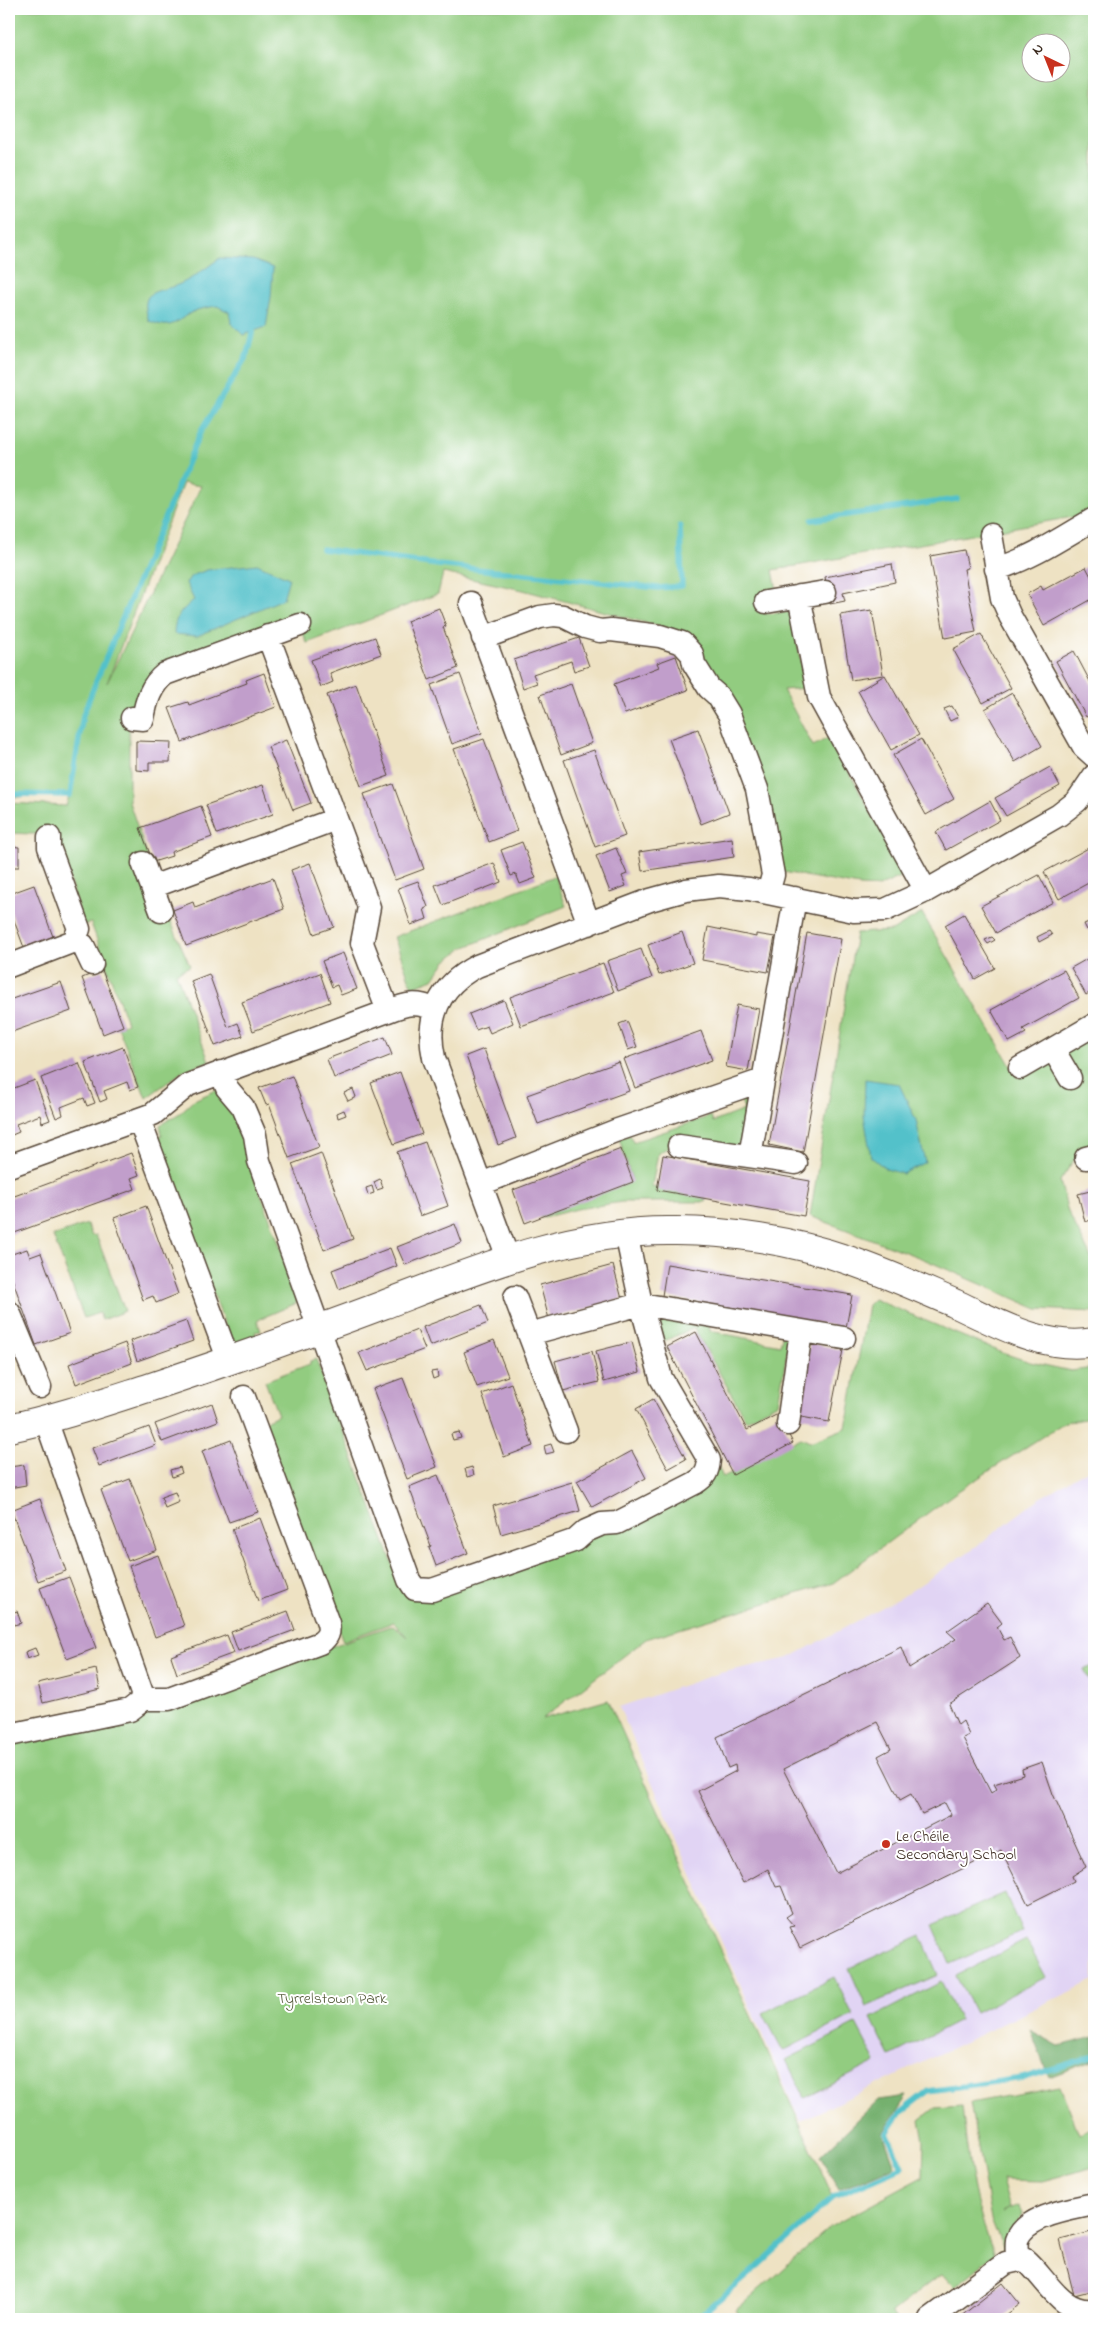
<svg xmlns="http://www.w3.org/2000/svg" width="1103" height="2328" font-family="'Indie Flower',sans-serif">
  <rect width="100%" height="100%" fill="#fff"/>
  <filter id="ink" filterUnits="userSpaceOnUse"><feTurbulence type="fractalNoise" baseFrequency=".02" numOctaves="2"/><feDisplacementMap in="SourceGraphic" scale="10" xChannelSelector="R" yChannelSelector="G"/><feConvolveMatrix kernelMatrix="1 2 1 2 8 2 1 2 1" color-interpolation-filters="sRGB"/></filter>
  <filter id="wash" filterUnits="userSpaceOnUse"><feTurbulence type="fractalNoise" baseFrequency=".0096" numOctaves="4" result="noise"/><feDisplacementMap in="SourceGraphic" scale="20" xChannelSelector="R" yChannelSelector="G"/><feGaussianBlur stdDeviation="1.12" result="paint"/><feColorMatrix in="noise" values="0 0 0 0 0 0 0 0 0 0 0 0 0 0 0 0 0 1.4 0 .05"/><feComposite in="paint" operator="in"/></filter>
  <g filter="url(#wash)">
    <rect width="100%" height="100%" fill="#eee2c3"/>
    <path fill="#e1d4f4" d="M1094,1466V1980L800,2121L619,1707L720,1673L789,1658L905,1595L974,1548L1040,1498Z"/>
    <path fill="#92cc80" stroke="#667b4f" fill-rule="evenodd" d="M9,9H1094V509L1084,515L773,570L777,591L761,594L765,614L789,612L792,616L806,688L783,690L813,746L830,737L905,875L878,887L859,886L778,871L768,798L673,630L523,590L443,573L438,594L307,643L297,618L155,670L135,713L129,715V802L165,908L190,966L176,973L209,1061L182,1072L146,1098L118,1027L127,1023L91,923L83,925L56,835L9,833V803L66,806L69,796L50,794L9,798ZM1030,42H1060V72H1030ZM183,483L201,486L107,683Z
      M555,876L566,906L463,948L446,961L433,979L412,987L394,937Z
      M922,913L1018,1078L1094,1036V1148L1080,1151L1060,1181L1068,1212L1094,1263V1312L1038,1309L921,1258L810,1216L856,933L892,931Z
      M219,1089L230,1108L239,1132L248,1133L250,1140L244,1148L296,1289L297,1303L257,1320L261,1331L255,1332L257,1339L240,1344L232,1343L154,1139L162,1135L160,1125L180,1113L194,1100Z
      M740,1096L748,1098L751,1104L742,1147L677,1143L658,1153L652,1186L706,1198V1202H622L577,1209L541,1218L540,1215L632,1180L619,1138L630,1135L633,1142L711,1116L713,1122L744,1110Z
      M87,1224L92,1236L96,1235L125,1311L102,1320L99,1313L84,1318L53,1236Z
      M874,1299L1000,1352L1030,1362L1071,1371L1094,1368V1416L1065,1422L955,1493L833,1583L646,1639L542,1719L608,1700L833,2197L749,2274L696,2319H9V1744L144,1712L393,1625L407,1637L394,1622L343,1641L263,1427L265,1421L278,1415L265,1381L310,1364V1361L316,1359L401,1586L408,1594L607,1531L714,1459L723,1477L801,1438L810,1442L846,1428L868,1305Z
      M664,1316L709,1323L710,1331L780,1345L783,1333L789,1341L778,1403L746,1420L694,1328L664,1341L659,1327V1319Z
      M1094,1665V1690L1084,1670Z
      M1005,1893L1022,1932L950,1964L933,1925Z
      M921,1936L938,1975L866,2007L849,1968Z
      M1026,1940L1046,1977L975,2013L956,1976Z
      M834,1977L853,2015L783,2051L763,2013Z
      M941,1982L960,2020L890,2056L871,2018Z
      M856,2024L876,2062L805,2098L786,2060Z
      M1060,2086L1079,2134L1094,2128V2167L1042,2181L1002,2180L1010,2209L1003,2213L1019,2206L1022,2213L1007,2234L1004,2251L991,2219L970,2103Z
      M962,2106C968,2157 973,2207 995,2254L955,2287L942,2273L892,2312L897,2319H743L736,2310L830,2227L923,2177L924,2140L920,2120L935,2108Z"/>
    <path fill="#75b06e" stroke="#586d46" d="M1030,2030L1059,2046L1094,2037V2060L1049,2077Z
      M907,2096L883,2133L895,2166L839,2190L820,2156L878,2100Z"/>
    <path fill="#53c1ca" stroke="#477674" d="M220,258L253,260L273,268L271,297L266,327L243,335L231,323L229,312L217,306C211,307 203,308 197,310C175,319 176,332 149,321C137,287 160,293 180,284C194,278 207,267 220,258Z
      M257,564L289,578L283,599L197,636L174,634C174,617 182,610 194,600L186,583L191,576L207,570Z
      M865,1079L899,1084L916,1120L925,1162L903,1174L886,1169L871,1157L864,1116Z"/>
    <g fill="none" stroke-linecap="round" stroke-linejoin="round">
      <path stroke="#53c1ca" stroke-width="5.5" d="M812,520L957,499
        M322,549L438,565L658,588L682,586L680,526
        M9,794L70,795L83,715L95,684L200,433L246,357L254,326
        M696,2319L749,2274L833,2197L902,2167L887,2133L901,2112L928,2091L1023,2078L1094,2056"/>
    </g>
    <g id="blocks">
      <path fill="#c19ecb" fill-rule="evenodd" d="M964,550L968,568L964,569L976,632L945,638L930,556Z
        M892,564L895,582L843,593L845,601L830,604L825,577Z
        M1086,567L1094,582V598L1044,626L1027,594L1041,586L1043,590Z
        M439,608L446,626L443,627L458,668L429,680L407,621Z
        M872,610L883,675L851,680L840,615Z
        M981,634L1011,688L983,703L953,649Z
        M375,637L381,654L330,673L333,682L321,687L311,660Z
        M579,638L589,666L574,671L571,661L533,674L537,683L523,688L514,660Z
        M1074,651L1094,689V713L1086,717L1056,661Z
        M676,656L688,690L625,714L614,684L659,667L657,663Z
        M264,673L276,707L182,742L169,708L188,702L189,705L247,683L246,680Z
        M460,674L482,733L452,744L431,685Z
        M885,675L919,735L891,750L858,691Z
        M356,684L389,776L361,786L327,695Z
        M571,684L592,743L561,755L540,695Z
        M1012,693L1042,746L1015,762L985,709Z
        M952,706L958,717L950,721L944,709Z
        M698,729L729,813L701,824L669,739Z
        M484,739L517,831L489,842L454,749Z
        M921,739L954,799L926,815L893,755Z
        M286,740L311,803L293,810L268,747Z
        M136,741L171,742L170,762H149V771L136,770Z
        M594,750L625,836L595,847L564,760Z
        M1050,767L1060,786L1006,816L995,798Z
        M393,784L424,869L395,880L364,794Z
        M263,785L273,814L217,834L206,805Z
        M990,801L1000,820L946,850L936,832Z
        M201,806L212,837L171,852L172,856L153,862L140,828Z
        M732,838L734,857L642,871L639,852Z
        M522,842L536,878L520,884L516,874L511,876L501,850Z
        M1094,845V880L1059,899L1044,872Z
        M9,846L19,847V867H9Z
        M616,848L627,874L622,876L626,886L610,892L596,856Z
        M310,863L334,927L314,934L291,870Z
        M494,863L501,882L443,905L435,885Z
        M1039,875L1053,902L996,933L981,906Z
        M273,878L284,909L186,946L173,910L193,902L195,908Z
        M418,881L428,907L424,909L427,919L411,925L398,888Z
        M34,885L55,942L26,953L9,907V894Z
        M964,914L995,968L975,979L945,925Z
        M1091,921L1094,927L1087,930L1084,924Z
        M708,927L756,937V934L775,937L768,972L702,960Z
        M1049,931L1052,935L1039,942L1037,937Z
        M682,932L693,963L659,975L648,945Z
        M807,933L841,939L803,1152L769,1145Z
        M992,937L995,940L988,944L985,940Z
        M641,949L652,978L618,991L607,961Z
        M343,953L357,989L341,995L337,985L332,987L322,961Z
        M1094,955V990L1086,995L1071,968Z
        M603,963L614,992L521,1026L510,997Z
        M102,970L123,1026L103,1034L82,978Z
        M1064,970L1079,998L1023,1029L1026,1033L1009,1042L991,1010Z
        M320,973L330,1002L253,1031L242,1002Z
        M209,974L228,1027L238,1023L243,1036L215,1046L191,981Z
        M61,982L71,1011L9,1033V1000Z
        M504,1000L513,1023L490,1033L487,1026L476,1030L469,1014Z
        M737,1005L759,1009L748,1071L726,1067Z
        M627,1021L637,1047L628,1050L619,1024Z
        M701,1031L712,1060L635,1088L624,1059Z
        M385,1037L392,1055L334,1078L327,1059Z
        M123,1047L138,1087L130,1090L127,1082L104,1091L107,1099L100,1102L85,1062Z
        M484,1049L516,1138L498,1145L466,1056Z
        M619,1062L629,1091L538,1124L527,1095Z
        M79,1063L95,1103L87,1106L84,1098L61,1107L63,1115L56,1118L41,1078Z
        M400,1072L422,1134L394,1144L371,1083Z
        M292,1076L319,1147L289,1158L269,1104L266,1105L259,1088Z
        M35,1080L50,1120L42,1123L40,1115L16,1124L19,1132L12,1135L9,1127V1090Z
        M353,1089L356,1097L348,1101L344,1093Z
        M344,1110L346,1115L338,1118L337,1113Z
        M425,1142L448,1206L420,1216L397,1152Z
        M621,1149L633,1182L525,1223L513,1190Z
        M131,1153L139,1175L131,1178L135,1189L9,1235V1198Z
        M321,1153L353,1239L324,1250L292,1164Z
        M663,1155L810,1181L804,1216L657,1190Z
        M380,1179L383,1188L377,1190L374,1182Z
        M372,1186L374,1193L368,1195L366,1188Z
        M1094,1190V1219L1085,1222L1078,1194Z
        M146,1206L178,1294L156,1303L153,1296L143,1300L114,1218Z
        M455,1224L462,1243L405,1265L397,1247Z
        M390,1248L397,1266L339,1289L332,1270Z
        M27,1249L30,1257L41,1253L70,1333L36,1345L9,1270V1255Z
        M667,1264L852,1295L846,1328L662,1296Z
        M613,1265L622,1299L549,1319L540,1285Z
        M481,1305L488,1323L430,1346L423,1327Z
        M186,1321L193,1341L137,1361L130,1341Z
        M417,1330L425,1349L367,1371L359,1353Z
        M696,1332L747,1430L778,1414L793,1443L733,1475L667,1347Z
        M494,1340L508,1376L477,1387L464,1352Z
        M632,1342L640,1372L604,1382L596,1351Z
        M125,1343L132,1363L76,1384L69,1364Z
        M810,1343L843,1350L829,1422L796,1416Z
        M592,1351L599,1382L563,1391L555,1361Z
        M437,1371L438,1377L433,1379L431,1372Z
        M403,1378L437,1467L407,1479L373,1389Z
        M511,1383L533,1446L504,1457L482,1394Z
        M653,1399L686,1459L668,1469L636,1409Z
        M212,1403L218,1421L162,1442L155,1424Z
        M149,1427L156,1445L99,1466L92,1448Z
        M459,1432L461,1438L453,1440L451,1434Z
        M231,1440L258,1512L229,1522L202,1451Z
        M551,1444L554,1452L546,1454L544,1446Z
        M632,1451L646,1478L592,1507L577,1481Z
        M24,1465L26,1485L9,1488V1467Z
        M180,1467L182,1473L172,1477L170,1470Z
        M472,1467L474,1475L467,1477L465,1469Z
        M438,1475L468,1553L436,1566L429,1547L431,1546L409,1487Z
        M130,1479L157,1550L128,1561L101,1490Z
        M572,1482L580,1511L501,1534L493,1506Z
        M175,1492L179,1502L165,1508L161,1497Z
        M40,1499L66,1571L38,1581L11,1510Z
        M260,1518L287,1590L258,1601L232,1529Z
        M158,1555L184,1626L155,1637L129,1566Z
        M69,1577L96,1648L67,1659L40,1588Z
        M987,1603L1002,1623L997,1627L1004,1640L1010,1637L1020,1658L949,1704L958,1725L963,1721L969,1735L963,1738L991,1793L997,1789L994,1784L1023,1775L1022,1769L1042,1762L1053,1794L1086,1867L1072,1876L1074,1881L1028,1904L1001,1850L800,1948L789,1927L794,1926L786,1917L792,1913L781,1886L776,1887L768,1869L743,1883L698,1791L736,1771L735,1765L728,1768L717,1737L901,1647L909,1668L956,1639L947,1631ZM877,1722L891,1749L878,1756L900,1800L911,1794L922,1814L945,1803L951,1815L836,1873L783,1769Z
        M17,1611L21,1623L14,1625L9,1614Z
        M288,1611L295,1630L238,1651L231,1632Z
        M227,1635L234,1653L177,1674L171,1656Z
        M35,1648L38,1655L27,1659L25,1652Z
        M96,1669L100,1689L43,1703L38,1683Z
        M1091,2232L1094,2244V2290L1074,2295L1060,2240Z
        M1003,2283L1020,2304L1001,2319H962L960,2317Z"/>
    </g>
  </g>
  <g filter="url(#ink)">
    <use href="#blocks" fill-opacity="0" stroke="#564637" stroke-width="1"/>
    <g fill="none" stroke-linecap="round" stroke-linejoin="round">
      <defs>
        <path id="minor" d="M991,535L1002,598L1010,616L1084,747L1094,756
          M996,569C1031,559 1063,537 1094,519
          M799,596L819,697L926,891
          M766,602L825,592
          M471,603L589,924
          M268,636L369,907L362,943L388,1011
          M483,638L540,617L554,615L563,616L585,627L600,631L611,630L660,636L682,643L692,654L694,664L709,688L718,696L729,714L757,789L773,875L768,893
          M132,718L143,719C146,701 151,685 165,674L300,625
          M143,863L161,911
          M152,887L336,819
          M74,941L83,945L92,964
          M9,966L74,941L79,929L49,847V837
          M1053,1049L1070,1078
          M1020,1068L1094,1025
          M221,1072L227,1088L243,1107L255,1135L259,1161L409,1580L415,1589L432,1590L576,1540L586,1531L602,1524L617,1523L695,1483C705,1477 708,1472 709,1460L661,1378L641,1304L626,1233
          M139,1119L229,1361
          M679,1146L796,1163
          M750,1156L795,898
          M1086,1158L1094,1156
          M9,1166L153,1114L188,1085L388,1011C406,1004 416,1001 434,1009
          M481,1184L615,1131L763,1080
          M508,1258L434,1058C425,1017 440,985 477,966L650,900L686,890L719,886L749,889L854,911L885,910L926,891L1059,815L1077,801L1094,776
          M515,1297L566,1431
          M9,1312L40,1387
          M529,1334L641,1304L844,1338
          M46,1420L144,1699
          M788,1424L801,1331
          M9,1735L130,1710L144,1699H169L320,1643C328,1637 330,1632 328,1623L244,1397
          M1017,2260C1017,2254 1016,2246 1017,2240C1025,2215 1073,2209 1094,2204
          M930,2319L1006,2263L1024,2259C1046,2277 1060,2314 1094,2310"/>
        <path id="tertiary" d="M9,1428C57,1418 104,1402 151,1387C229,1361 306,1334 383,1305C475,1270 568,1231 668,1231C726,1230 794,1241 848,1260C884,1272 919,1288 954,1303C997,1323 1045,1351 1094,1342"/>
      </defs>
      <use href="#minor" stroke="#564637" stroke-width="25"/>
      <use href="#tertiary" stroke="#564637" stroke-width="30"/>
      <use href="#minor" stroke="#fff" stroke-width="22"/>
      <use href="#tertiary" stroke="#fff" stroke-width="28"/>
    </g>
  </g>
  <circle fill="#c8321e" stroke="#fff" stroke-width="2" cx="886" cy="1844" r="5"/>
  <g text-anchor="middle" stroke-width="4" stroke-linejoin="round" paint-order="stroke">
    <g font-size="16" fill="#3b2a1e" stroke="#fff" text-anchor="start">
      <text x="896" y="1841">Le Chéile<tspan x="896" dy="18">Secondary School</tspan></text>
    </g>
    <g font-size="16" fill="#555b3b" stroke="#fff">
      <text x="332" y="2003">Tyrrelstown Park</text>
    </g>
  </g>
  <rect width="1103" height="2328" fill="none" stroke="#fff" stroke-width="30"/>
  <g transform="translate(1046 58) rotate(317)"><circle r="24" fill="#ffffff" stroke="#b1aaa5"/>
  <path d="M0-4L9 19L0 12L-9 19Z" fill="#c8321e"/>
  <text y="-8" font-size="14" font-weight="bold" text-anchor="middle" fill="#3b2a1e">N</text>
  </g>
</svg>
